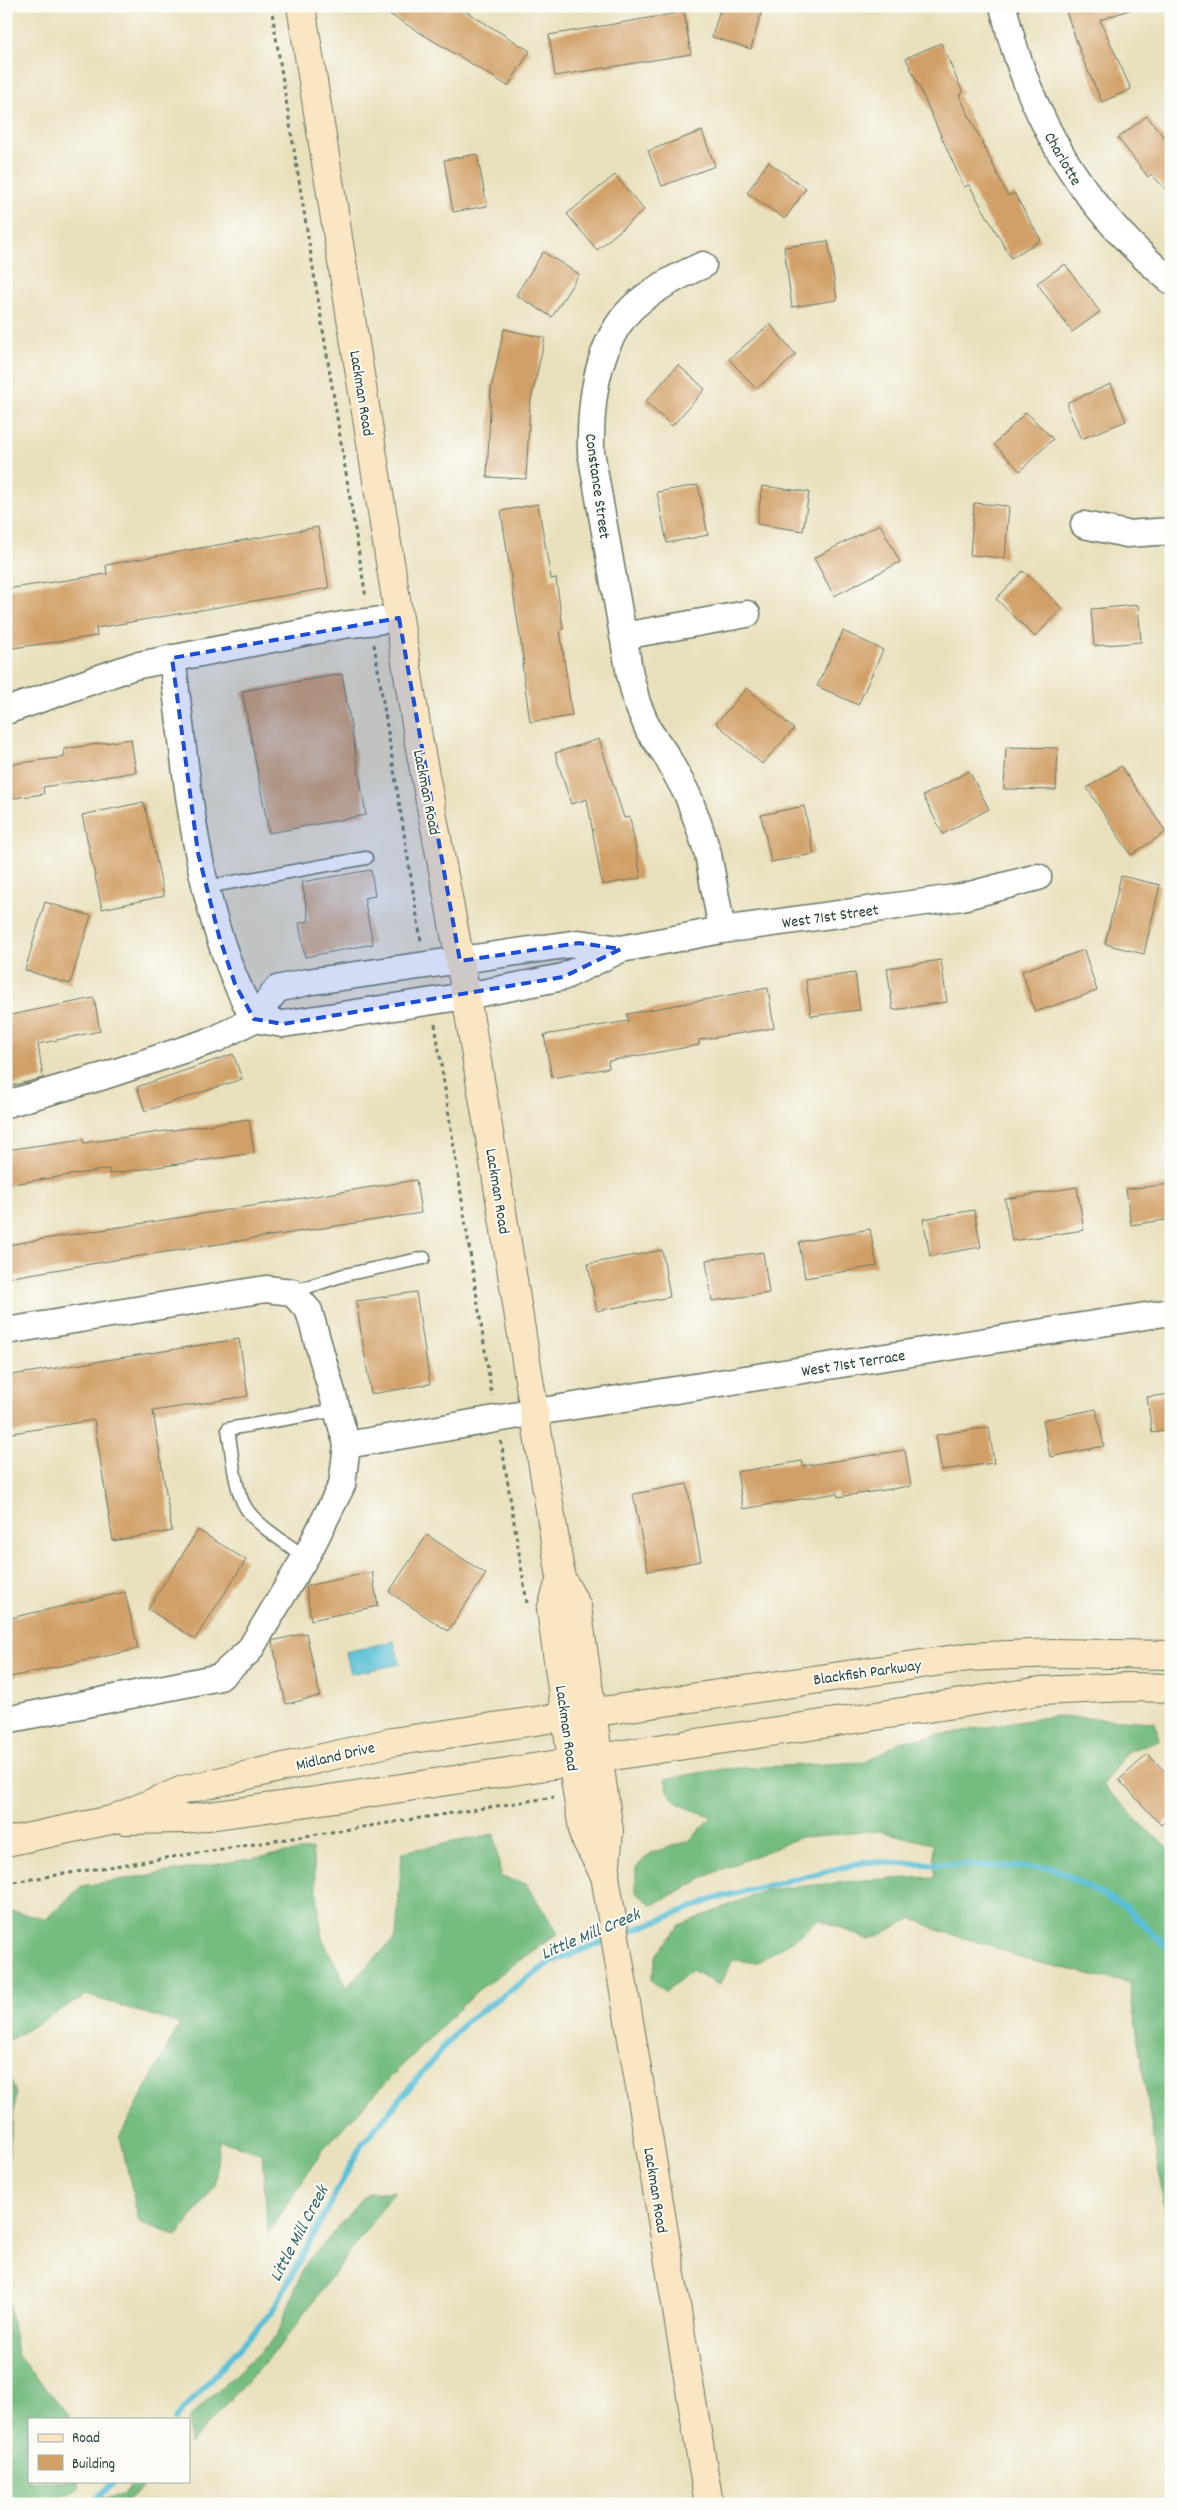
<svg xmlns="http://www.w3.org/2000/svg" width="1177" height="2510" font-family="Dekko,sans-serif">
  <rect width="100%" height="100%" fill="#fdfcf7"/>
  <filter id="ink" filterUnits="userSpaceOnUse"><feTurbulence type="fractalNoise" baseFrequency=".02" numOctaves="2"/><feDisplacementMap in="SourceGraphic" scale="10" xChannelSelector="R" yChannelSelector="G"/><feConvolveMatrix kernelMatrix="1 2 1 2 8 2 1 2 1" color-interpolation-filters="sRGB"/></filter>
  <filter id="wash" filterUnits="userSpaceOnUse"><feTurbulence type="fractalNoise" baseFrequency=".0096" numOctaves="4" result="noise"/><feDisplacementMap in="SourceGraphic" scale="20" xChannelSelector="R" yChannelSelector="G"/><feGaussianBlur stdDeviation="1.12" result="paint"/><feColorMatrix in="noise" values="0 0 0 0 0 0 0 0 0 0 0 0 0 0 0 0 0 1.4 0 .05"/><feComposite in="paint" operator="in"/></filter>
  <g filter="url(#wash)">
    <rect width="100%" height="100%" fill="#e9e0bd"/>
    <path fill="#75bc81" stroke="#4a7c5a" d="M1053,1716L1155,1722L1159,1740L1126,1752L1103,1785L1142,1825L1171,1849V2250L1129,1983L1020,1958L992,1946L937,1930L913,1918L869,1940L819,1919L792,1941L756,1963L733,1959L719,1985L692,1970L666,1992L651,1980L657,1954L680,1925L766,1890L864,1880L935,1877L933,1844L879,1831L801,1837L711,1874L653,1905L636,1893V1867L651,1853L689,1841L712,1817C690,1807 669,1808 665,1779L721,1769L866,1762L900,1742Z
      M494,1834L501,1877L526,1884L558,1933L478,1990L386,2082L323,2149L268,2234L262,2154L219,2140L215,2186L177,2236L139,2222L120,2136L180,2024L86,1995L6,2042V1910L46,1919L82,1886L312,1849L322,1938L347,1987L396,1937L402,1852Z
      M6,2063L16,2095L6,2174Z
      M395,2191L284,2341L189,2445V2420L205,2402L277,2336L304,2265L368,2193Z
      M6,2284L17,2355L71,2417L72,2419H29V2481H78V2489L44,2504H6Z
      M135,2481H151L123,2504H69L123,2495Z"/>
    <path fill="#59bfd7" stroke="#3c7e86" d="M394,1641L400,1664L351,1674L346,1652Z"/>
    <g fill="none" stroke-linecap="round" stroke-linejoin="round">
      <path stroke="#59bfd7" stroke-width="6" d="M621,1935L713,1899L865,1862L1053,1868L1127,1908L1171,1951
        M175,2419L272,2312L362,2144L465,2022L551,1962L609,1939
        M91,2504L115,2481"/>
    </g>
    <g id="blocks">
      <path fill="#d1a067" d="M376,6H457L530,51L508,86Z
        M721,6H763L751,49L712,37Z
        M1064,6H1131L1132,9L1100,20L1131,89L1102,102L1084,62Z
        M684,12L691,54L555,76L549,35Z
        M941,43L963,93L959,95L1008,196L1014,193L1041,240L1011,258L969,185L964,187L906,58Z
        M1147,116L1171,146V195L1151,174L1148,177L1118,138Z
        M702,131L715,166L662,186L648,151Z
        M477,154L487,206L453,212L444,160Z
        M768,162L806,188L785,219L747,193Z
        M615,175L644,210L597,250L567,214Z
        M828,241L837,300L792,307L784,247Z
        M543,252L579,274L552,317L516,295Z
        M1065,264L1100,312L1072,332L1037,283Z
        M770,324L796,355L756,389L729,359Z
        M504,329L545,338L530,404L526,479L487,477L491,389Z
        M678,365L705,389L672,426L645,402Z
        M1111,384L1126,421L1081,439L1068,409V402Z
        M1026,412L1053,439L1020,471L994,444Z
        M698,485L708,535L667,543L657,492Z
        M762,486L809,492L803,531L757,524Z
        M974,503L1009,506L1005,558L970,555Z
        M538,504L551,579L556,578L563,629L560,630L572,716L530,722L522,664H524L501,511Z
        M880,524L900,562L834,596L814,558Z
        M318,527L329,588L96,628L97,636L6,649V589L107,574L106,565Z
        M1023,571L1062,608L1035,637L996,599Z
        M1138,605L1141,642L1094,646L1091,609Z
        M843,631L883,650L858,705L817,686Z
        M342,674L366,815L269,833L242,691Z
        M747,688L794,729L762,764L716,723Z
        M131,739L136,772L43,787L44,794L6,799V765L65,757L64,749Z
        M599,739L624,818L630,817L641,878L602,885L587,799L571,804L555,753Z
        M1006,747L1058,748L1056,790L1004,789Z
        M1121,766L1166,832L1131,855L1087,788Z
        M969,771L989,809L943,834L923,796Z
        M144,802L164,896L102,909L82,815Z
        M804,806L814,854L771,862L761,815Z
        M371,870L375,896L364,898L373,944L305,957L299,923L309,921L302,882Z
        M1121,876L1160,885L1144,954L1105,944Z
        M45,902L91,916L70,984L25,970Z
        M1084,950L1097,991L1035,1012L1022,971Z
        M941,960L947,1002L893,1010L887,968Z
        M855,973L860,1010L811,1016L806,980Z
        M768,988L774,1028L699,1040V1045L608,1061L609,1068L552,1078L544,1035L628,1021L627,1014Z
        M94,998L100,1031L38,1044L43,1078L6,1087V1016Z
        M233,1054L242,1079L145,1111L137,1087Z
        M249,1119L254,1153L109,1174V1169L6,1185V1150L83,1139L84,1143Z
        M416,1180L421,1213L127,1258L6,1278V1245Z
        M1171,1184V1219L1131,1225L1126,1189Z
        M1077,1187L1084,1230L1012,1241L1005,1199Z
        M974,1210L981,1247L930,1256L923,1219Z
        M870,1229L877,1266L805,1278L799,1242Z
        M662,1250L670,1297L597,1311L588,1264Z
        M763,1252L769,1293L712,1301L706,1260Z
        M416,1292L430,1384L371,1394L356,1301Z
        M239,1339L248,1396L153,1411L172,1531L113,1541L94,1420L6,1434V1376Z
        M1171,1394V1430L1152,1433L1147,1397Z
        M1096,1409L1104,1446L1050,1457L1043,1420Z
        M989,1427L994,1463L941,1470L936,1435Z
        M905,1450L911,1486L838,1497L837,1493L743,1509L737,1472L802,1461L803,1466Z
        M687,1484L701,1561L648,1571L633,1494Z
        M198,1530L246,1560L195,1639L148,1609Z
        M427,1535L486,1574L448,1631L389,1592Z
        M372,1572L378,1606L311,1620L306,1586Z
        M125,1592L138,1649L6,1678V1619Z
        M306,1633L320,1696L286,1704L272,1641Z
        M1148,1754L1171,1778V1816L1161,1825L1119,1780Z"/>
    </g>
  </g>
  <g filter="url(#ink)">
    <use href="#blocks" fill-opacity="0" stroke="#667664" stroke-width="1"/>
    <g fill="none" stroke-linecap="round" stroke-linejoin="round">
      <defs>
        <path id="service" d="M206,887L366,858
          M292,1292L344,1275L424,1258
          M305,1557C288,1544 257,1526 246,1508C234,1489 232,1452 228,1429L337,1410"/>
        <path id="minor" d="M1003,6C1029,118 1082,207 1171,281
          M703,265C678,276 652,289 632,308C596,344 590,404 591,452L630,675L637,703L649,731L666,755L688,796L698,823L708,854L722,930
          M1084,525L1127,534L1171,531
          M623,636L747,614
          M172,658C188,780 194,909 254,1019
          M6,711L134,666L343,625L399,618
          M254,1019L283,1024L466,996L563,977L621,949L722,930L962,897L1038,877
          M6,1104L104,1076L216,1039L254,1019L277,989L307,982L579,943L621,949
          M6,1331L266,1289L292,1292L309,1311L347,1445L342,1485L309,1551L249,1651L220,1677L6,1720
          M347,1445L536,1412L1171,1312"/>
        <path id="secondary" d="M301,6L419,743L460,961L495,1168L561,1578L577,1607L609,1831L605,1876L709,2504
          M561,1578L551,1610L572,1761L584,1836L605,1876
          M125,1820L187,1819L309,1802L1040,1691L1128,1687L1171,1688
          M6,1842L111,1820L183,1790L392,1742L969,1657L1053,1653L1171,1655"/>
      </defs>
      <use href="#service" stroke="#667664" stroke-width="15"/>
      <use href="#minor" stroke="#667664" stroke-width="29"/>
      <use href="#secondary" stroke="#667664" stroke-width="30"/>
      <path stroke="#667664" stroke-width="3" stroke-dasharray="4 4" stroke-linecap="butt" d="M271,6L366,598
        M374,644L421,941
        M435,1024L492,1396
        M501,1441L527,1603
        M6,1883L554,1797"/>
      <use href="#service" stroke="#fff" stroke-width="12"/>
      <use href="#minor" stroke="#fff" stroke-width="26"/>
      <use href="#secondary" stroke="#fbe6c3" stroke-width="28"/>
    </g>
  </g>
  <path fill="#1d4ed8" fill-opacity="0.2" stroke="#1d4ed8" stroke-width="4" stroke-dasharray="10 6" stroke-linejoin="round" d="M399,618L460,961L579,943L621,949L563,977L283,1024L254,1019L235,984L219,936L198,853L172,658Z"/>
  <g text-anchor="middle" stroke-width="4" stroke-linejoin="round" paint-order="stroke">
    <g font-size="16" fill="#1f3d34" stroke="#fdfcf7">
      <text transform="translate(1064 158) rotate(60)" y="6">Charlotte</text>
      <text transform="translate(363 393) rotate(81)" y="6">Lackman Road</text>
      <text transform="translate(599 486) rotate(82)" y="6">Constance Street</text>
      <text transform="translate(428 792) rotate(79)" y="6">Lackman Road</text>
      <text transform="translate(830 915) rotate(-8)" y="6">West 71st Street</text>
      <text transform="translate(499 1191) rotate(81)" y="6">Lackman Road</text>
      <text transform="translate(853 1362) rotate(-9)" y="6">West 71st Terrace</text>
      <text transform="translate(867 1671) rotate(-8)" y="6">Blackfish Parkway</text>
      <text transform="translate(568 1728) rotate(82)" y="6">Lackman Road</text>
      <text transform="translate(335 1755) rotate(-13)" y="6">Midland Drive</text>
      <text transform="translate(657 2190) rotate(81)" y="6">Lackman Road</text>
    </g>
    <g font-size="18" font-style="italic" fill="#306465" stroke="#fdfcf7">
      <text transform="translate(590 1933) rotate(-23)" y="6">Little Mill Creek</text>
      <text transform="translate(298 2233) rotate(-62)" y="6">Little Mill Creek</text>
    </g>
  </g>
  <rect width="1177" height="2510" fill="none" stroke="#fdfcf7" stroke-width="25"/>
  <rect x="28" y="2418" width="162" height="65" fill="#fdfcf7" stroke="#a4b0a9"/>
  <rect x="38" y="2434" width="25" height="8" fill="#fbe6c3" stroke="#a4b0a9"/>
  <text x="72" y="2442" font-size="15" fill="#1f3d34">Road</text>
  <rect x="38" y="2455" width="25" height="15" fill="#d1a067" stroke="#a4b0a9"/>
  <text x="72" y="2468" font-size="15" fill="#1f3d34">Building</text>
</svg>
